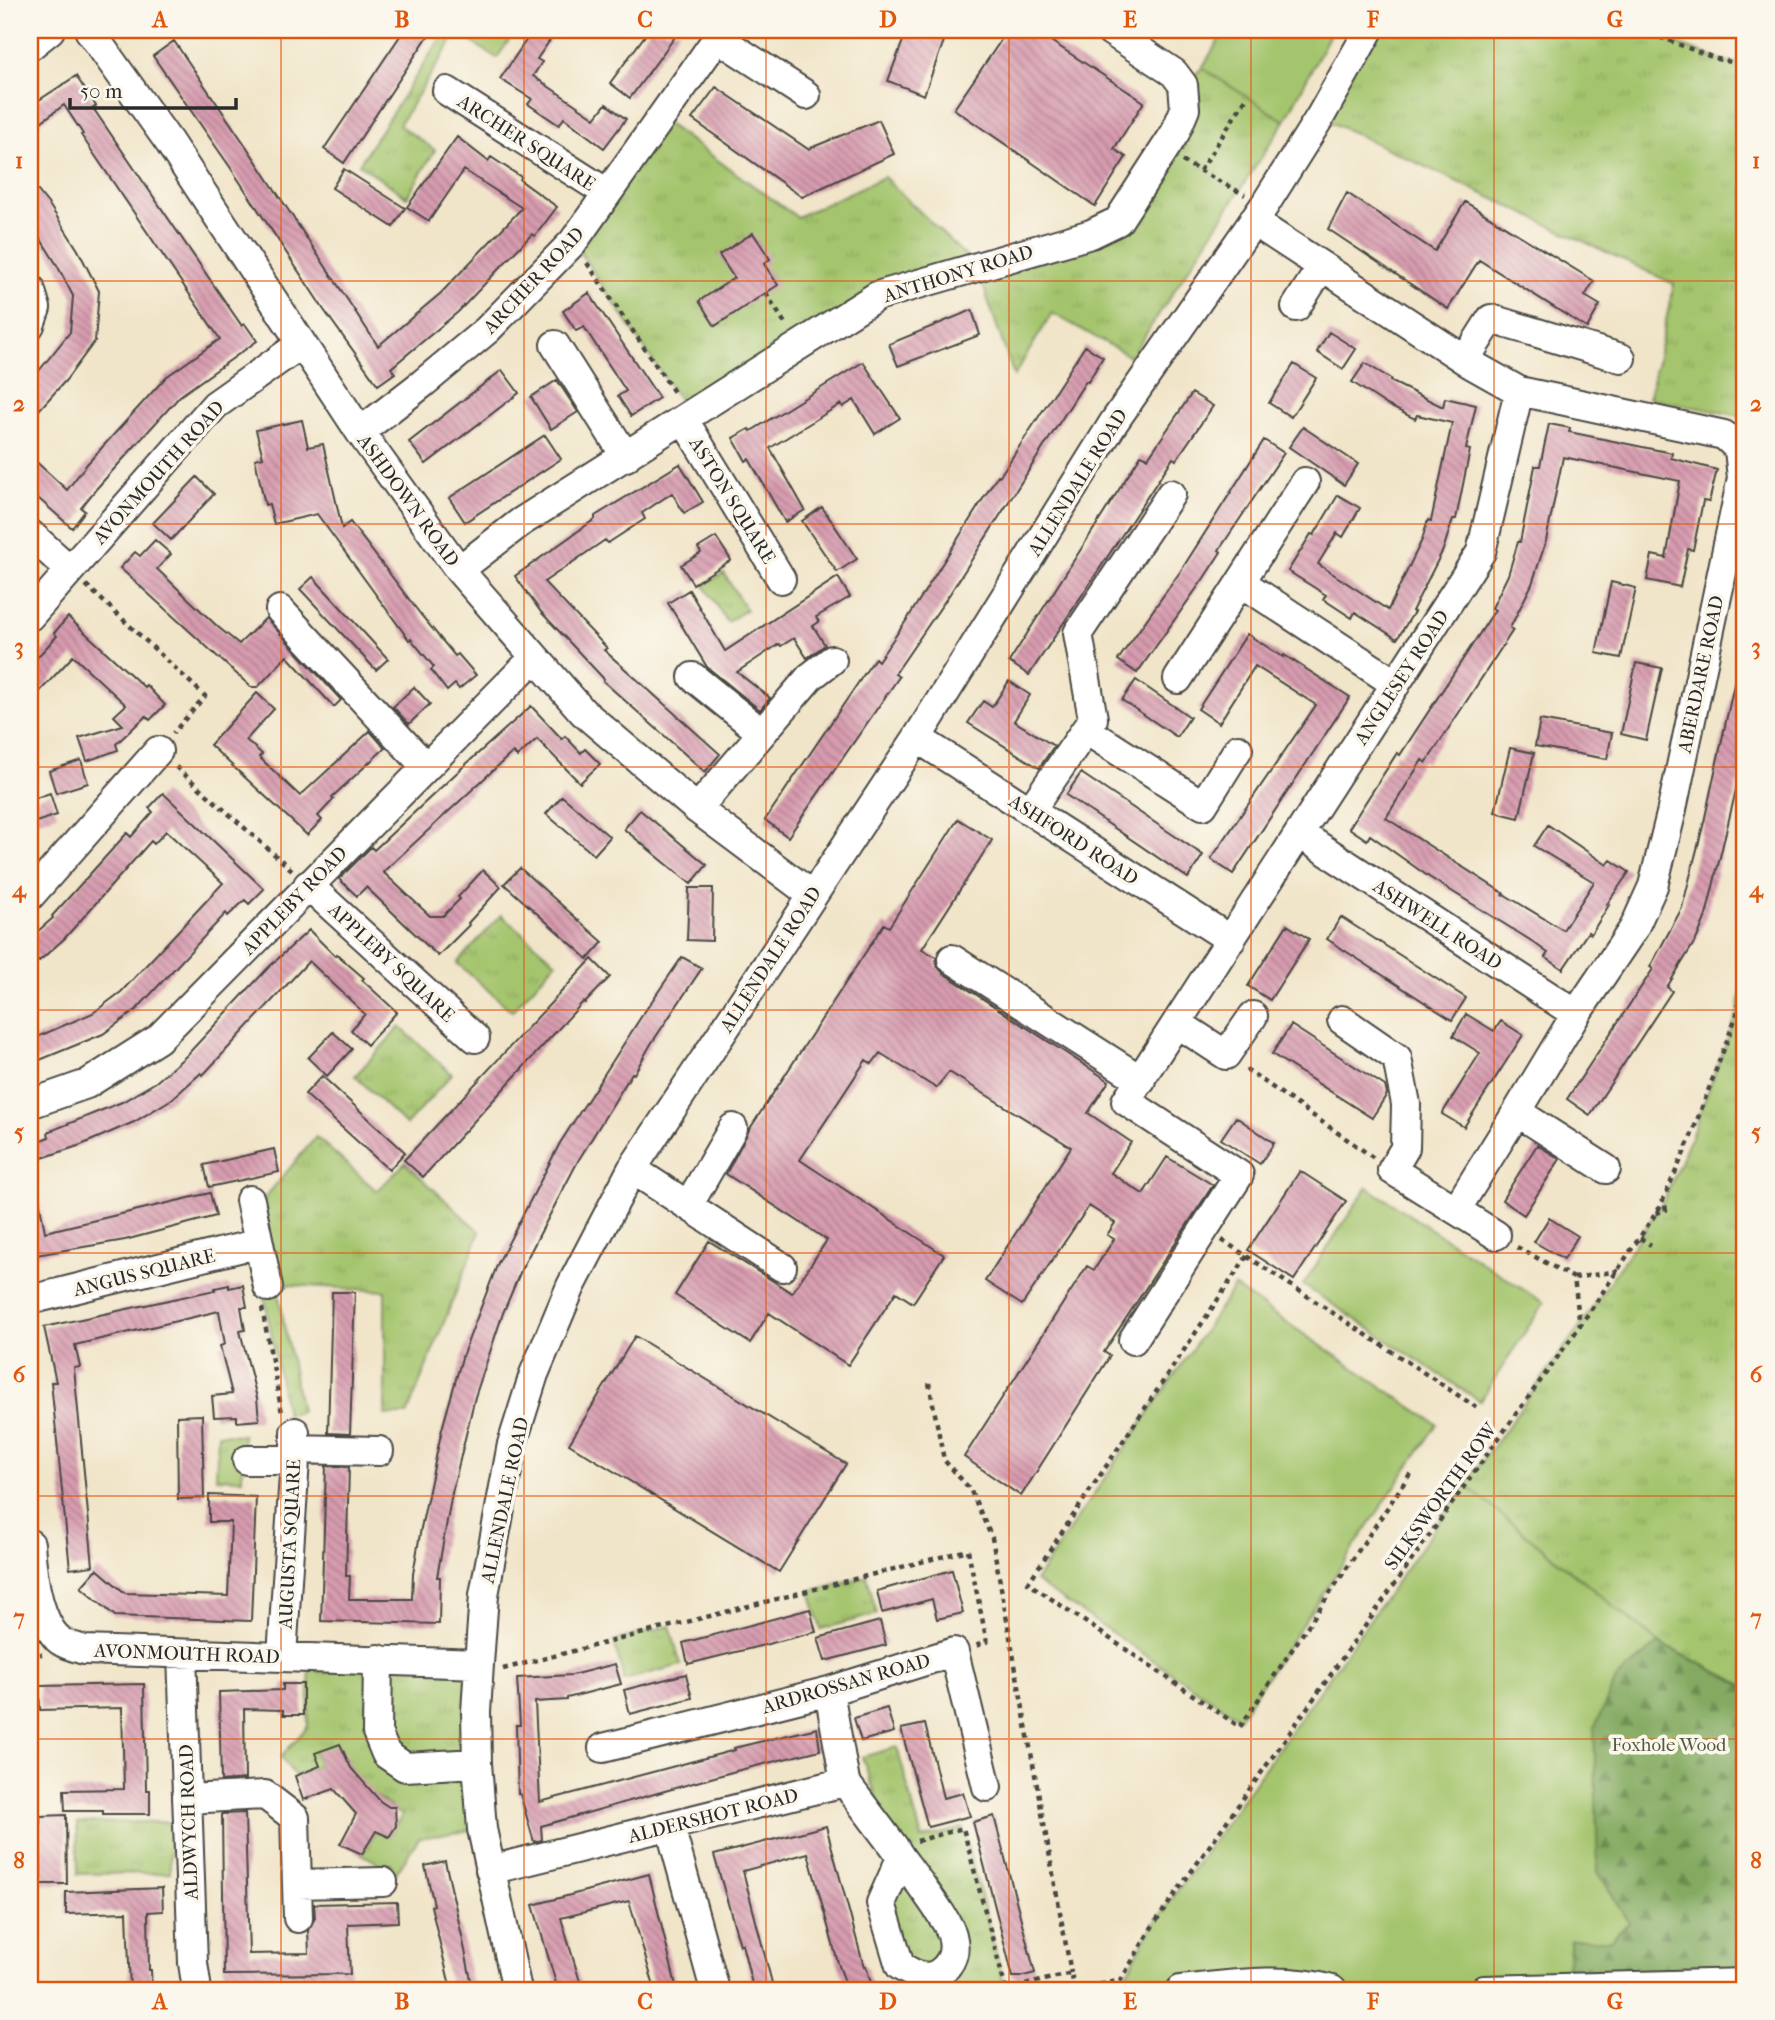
<svg xmlns="http://www.w3.org/2000/svg" width="1775" height="2020" font-family="'IM FELL French Canon',serif">
  <defs>
    <pattern id="grass-tufts" width="24" height="20" patternUnits="userSpaceOnUse" patternTransform="scale(1.75)"><rect width="24" height="20" fill="#a4c56d"/><path d="M3 7l-1-3M5 7V3M7 7l1-3M15 17l-1-3M17 17v-4M19 17l1-3" fill="none" stroke="#8da95f"/></pattern>
    <pattern id="forest-firs" width="22" height="20" patternUnits="userSpaceOnUse" patternTransform="scale(1.75)"><rect width="22" height="20" fill="#83aa60"/><path d="M5 1l3.5 6h-7zM16 11l3.5 6h-7z" fill="#6b8b4f"/></pattern>
    <pattern id="building-back-hatch" width="6" height="6" patternUnits="userSpaceOnUse" patternTransform="scale(1.75)"><rect width="6" height="6" fill="#d79baf"/><path d="M-1 5l2 2M0 0l6 6M5-1l2 2" fill="none" stroke="#af7f8f"/></pattern>
  </defs>
  <rect width="100%" height="100%" fill="#fbf7ec"/>
  <filter id="ink" filterUnits="userSpaceOnUse"><feTurbulence type="fractalNoise" baseFrequency=".0143" numOctaves="2"/><feDisplacementMap in="SourceGraphic" scale="14" xChannelSelector="R" yChannelSelector="G"/><feConvolveMatrix kernelMatrix="1 2 1 2 8 2 1 2 1" color-interpolation-filters="sRGB"/></filter>
  <filter id="wash" filterUnits="userSpaceOnUse"><feTurbulence type="fractalNoise" baseFrequency=".00686" numOctaves="4" result="noise"/><feDisplacementMap in="SourceGraphic" scale="28" xChannelSelector="R" yChannelSelector="G"/><feGaussianBlur stdDeviation="1.57" result="paint"/><feColorMatrix in="noise" values="0 0 0 0 0 0 0 0 0 0 0 0 0 0 0 0 0 1.4 0 .05"/><feComposite in="paint" operator="in"/></filter>
  <g filter="url(#wash)">
    <rect width="100%" height="100%" fill="#f1e5c9"/>
    <path fill="url(#grass-tufts)" stroke="#68784c" stroke-width="2" d="M446,30H516L497,58L457,33L399,125L435,150L407,197L359,164Z
      M1369,30H1641L1717,59L1745,65V417L1649,398L1674,284L1320,117Z
      M1202,68L1285,121L1131,357L1052,313L1014,376L977,268L877,296L690,416L573,242L660,119L797,217L884,177L977,267L1118,221L1183,85Z
      M724,573L746,610L727,622L704,585Z
      M501,915L556,962L512,1011L457,963Z
      M1745,975V1686L1659,1643L1465,1485L1580,1326L1664,1200L1690,1139L1737,1014Z
      M400,1027L452,1074L406,1125L355,1076Z
      M316,1137L377,1191L405,1163L480,1232L407,1415H385V1291L279,1284L262,1201Z
      M278,1291L301,1412L286,1414L264,1294Z
      M218,1434L243,1435L242,1479L216,1478Z
      M867,1576L877,1614L821,1629L810,1591Z
      M670,1626L681,1665L624,1680L614,1641Z
      M310,1657L479,1664L482,1829L419,1838L396,1873L362,1854L376,1831L389,1836L402,1815L315,1753L320,1766L295,1776L281,1757L308,1726Z
      M897,1747L922,1839L963,1828L1006,1990L1062,1975L1064,1990H896L900,1965L881,1903L894,1847L862,1757Z
      M170,1822V1873L78,1874L77,1823Z"/>
    <path fill="url(#forest-firs)" stroke="#576a46" stroke-width="2" d="M1659,1643L1745,1686V1990L1564,1988L1571,1940H1611L1629,1922L1598,1872L1594,1728L1616,1679Z"/>
    <path fill="#a4c56d" stroke="#68784c" stroke-width="2" d="M1225,30H1332L1285,121L1202,68Z
      M1367,1187L1544,1303L1480,1401L1303,1285Z
      M1234,1287L1437,1424L1239,1718L1035,1581Z
      M1465,1485L1659,1643L1616,1679L1594,1728L1598,1872L1629,1922L1611,1940H1571L1564,1988L1492,1990H1117L1152,1927Z"/>
    <g id="blocks">
      <path fill="url(#building-back-hatch)" d="M404,30H432L344,163L324,149Z
        M533,30H557L537,59L542,62L533,76L595,118L606,104L626,119L604,148L564,118L559,125L528,104L532,99L500,79Z
        M649,30H680L630,98L610,83Z
        M907,30H948L924,95L888,81Z
        M1008,30H1034L1144,102L1114,149L1126,157L1095,206L954,109Z
        M174,41L246,146L378,346L441,293L522,208L464,170L429,221L407,207L457,137L488,161L491,157L521,177L520,180L557,207L535,236L532,234L458,312L391,368L395,373L378,385L324,310L230,167L153,56Z
        M76,76L96,106L93,108L213,284L242,326L245,324L257,341L180,396L97,488L81,508L85,511L72,528L30,491V456L67,490L87,464L166,377L220,339L81,135L83,134L64,105L30,130V106Z
        M716,87L808,149L879,120L894,154L802,197L692,119Z
        M344,169L405,208L393,227L332,188Z
        M30,181L50,206L78,250L99,291L95,341L66,380L30,420V382L70,332L73,296L57,265L30,222Z
        M1347,193L1435,251L1465,202L1594,281L1585,296L1600,305L1587,328L1479,260L1448,309L1328,229Z
        M753,233L770,259L764,264L778,285L715,326L699,301L734,278L719,255Z
        M589,293L659,398L631,416L618,396L626,391L584,327L576,331L563,311Z
        M972,310L980,335L898,366L889,344Z
        M1329,332L1356,349L1343,369L1317,352Z
        M1085,346L1103,357L1088,382L1086,381L951,592L895,674L899,677L788,837L765,820L875,658L878,661L908,618L998,475L1000,476Z
        M863,362L900,418L875,434L854,400L843,407L841,404L770,448L805,510L785,522L749,459L746,461L733,438L749,429L751,431Z
        M1365,363L1391,379L1390,381L1443,407L1445,398L1476,405L1466,449L1470,450L1456,519H1453L1443,550L1412,611L1414,612L1397,639L1355,612L1352,618L1323,599L1326,595L1288,571L1311,534L1314,535L1338,495L1360,508L1343,537L1337,533L1318,564L1388,610L1422,540L1428,520L1431,521L1452,423L1417,415L1415,419L1387,405L1352,382Z
        M1294,364L1316,378L1291,417L1269,403Z
        M502,370L519,393L426,464L409,442Z
        M557,380L578,412L551,429L531,397Z
        M1192,393L1213,406L1176,460L1173,458L1029,675L1009,662L1141,455L1148,458Z
        M302,420L308,447L323,444L342,528L350,522L421,615L455,656L458,654L476,675L459,689L455,684L447,691L431,670L434,667L411,639L409,640L317,514L274,524L269,504L265,505L255,459L263,457L256,430Z
        M1549,424L1570,428L1569,432L1672,453L1671,458L1717,470L1709,502L1703,501L1693,550L1688,549L1680,587L1647,580L1652,555L1666,558L1680,481L1563,457L1546,541L1532,584L1510,628L1513,630L1426,763L1422,760L1386,818L1503,893L1502,896L1504,894L1507,896L1563,930L1594,882L1534,846L1548,825L1607,865L1611,860L1629,872L1607,904L1609,905L1591,934L1588,932L1563,969L1545,957L1548,953L1530,940L1429,877L1370,835L1367,840L1349,828L1397,753L1400,755L1495,610L1492,608L1508,575L1518,542H1520L1535,466H1540Z
        M1303,427L1358,464L1344,485L1289,447Z
        M545,435L561,459L465,522L449,498Z
        M1264,440L1284,453L1219,550L1221,552L1204,578L1137,673L1118,660L1180,572Z
        M680,464L703,502L684,513L672,493L642,513L645,519L608,543L605,540L544,582L607,648L604,650L720,754L705,772L603,681L604,679L541,612L515,576L595,519V516Z
        M197,477L214,494L171,540L153,523Z
        M822,507L857,559L837,572L802,521Z
        M716,537L731,560L693,584L681,565L701,553L698,548Z
        M155,540L171,554L157,569L218,627L239,644L266,618L341,700L334,707L287,656L258,687H251L120,568L135,552L140,556Z
        M313,577L388,659L376,670L300,589Z
        M838,577L850,597L816,617L819,622L813,626L825,645L807,658L794,638L781,646L779,644L737,672L770,698L760,710L707,667L668,603L689,590L725,651Z
        M1611,582L1636,588L1621,658L1596,653Z
        M68,617L144,687L146,685L165,705L150,720L146,716L116,744L118,750L87,761L79,738L123,725L114,716L126,705L73,656L30,702V665L57,636L54,633Z
        M1247,634L1283,657L1284,655L1350,697L1233,874L1211,859L1316,705L1255,666L1219,723L1198,709Z
        M1636,663L1662,668L1646,740L1621,734Z
        M1738,666L1745,667V752L1706,916L1697,938L1667,987L1672,991L1590,1115L1567,1099L1653,969L1650,967L1682,908L1704,822Z
        M1136,680L1190,717L1177,737L1122,700Z
        M1009,681L1030,695L1014,721L1054,746L1039,768L968,723L983,701L992,707Z
        M414,687L430,704L409,724L393,707Z
        M257,693L274,709L246,740L262,754L259,757L300,796L370,731L385,748L332,797L334,799L318,816L322,820L307,835L210,745Z
        M531,706L562,739L565,736L581,753L585,749L600,764L580,783L537,739L517,757L513,752L383,872L430,916H443L460,899L458,897L483,870L501,887L468,923L469,925L438,956L366,887L357,896L339,879L371,847L374,850L464,766Z
        M1540,720L1612,733L1607,759L1535,746Z
        M1510,748L1534,753L1519,818L1495,812Z
        M81,760L88,783L56,793L49,771Z
        M1081,773L1203,855L1188,878L1066,795Z
        M50,793L57,815L30,824V800Z
        M163,793L264,889L249,904L245,900L228,916L226,913L136,1010L103,1034L30,1064V1040L93,1013L121,992L223,883L166,831L154,844L151,841L64,939L39,961L30,951V938L53,918L52,916L127,833L131,837L153,812L149,808Z
        M562,796L610,837L594,855L546,814Z
        M640,810L707,865L691,884L624,829Z
        M958,819L992,840L922,949L936,957L937,966L943,973L1109,1081L1088,1113L1131,1142L1111,1173L1143,1194L1167,1157L1213,1185L1104,1352L1110,1356L1021,1496L964,1457L1087,1266L1094,1270L1114,1239L1107,1235L1115,1223L1089,1206L1022,1305L985,1281L1071,1147L949,1072L936,1088L880,1053L872,1064L866,1060L800,1160L944,1255L913,1303L896,1292L848,1365L769,1313L750,1343L675,1295L709,1241L792,1293L827,1240L726,1174L749,1130L814,1031L884,924L889,927Z
        M520,868L603,942L588,959L504,884Z
        M689,888H713L712,941L687,940Z
        M1341,917L1466,998L1452,1020L1327,939Z
        M1287,925L1309,939L1270,1000L1248,986Z
        M309,930L335,956L337,954L350,966L364,978L362,980L397,1012L367,1045L351,1030L365,1014L309,961L203,1075L201,1073L172,1099L134,1122L81,1145L30,1162V1144L49,1137L48,1132L122,1102L156,1082L186,1056L268,968Z
        M682,957L702,968L651,1044L634,1074L632,1073L578,1161L522,1268L503,1313L475,1397L452,1493L437,1577H440L439,1624L321,1621L326,1466L349,1467L346,1576H350L349,1599H412L413,1574L421,1528L442,1429L463,1354L498,1263L560,1143L641,1017Z
        M592,959L610,977L585,1003L583,1002L423,1177L404,1160Z
        M1466,1014L1494,1031L1501,1021L1523,1035L1464,1127L1442,1114L1480,1053L1453,1036Z
        M1291,1025L1385,1086L1387,1094L1372,1118L1272,1054Z
        M333,1032L352,1049L327,1076L308,1058Z
        M322,1076L405,1152L389,1170L305,1094Z
        M1236,1117L1274,1143L1260,1164L1221,1139Z
        M1537,1145L1560,1159L1524,1215L1502,1200Z
        M274,1149L279,1172L209,1187L204,1165Z
        M1300,1171L1346,1201L1294,1280L1248,1250Z
        M210,1193L216,1216L125,1240L30,1256V1201L39,1200L45,1232Z
        M1549,1218L1578,1236L1564,1259L1534,1242Z
        M229,1285V1288L243,1285L247,1307H241L245,1330L240,1331L257,1398L259,1420L237,1422V1416L214,1417L212,1396L232,1394L220,1346L225,1344L219,1311L75,1345L80,1367L74,1368L93,1566L70,1569L51,1382H56L44,1327L215,1290V1288Z
        M332,1292H355L350,1434L328,1433Z
        M635,1336L846,1464L779,1572L569,1444Z
        M202,1415L204,1498L178,1499L177,1416Z
        M209,1495L256,1497L251,1621L115,1616L81,1587L97,1569L125,1593L228,1596L231,1522H209Z
        M952,1570L963,1613L937,1619L932,1599L882,1613L877,1591Z
        M810,1609L816,1632L688,1664L683,1643Z
        M880,1621L886,1645L825,1661L818,1638Z
        M615,1664L621,1684L567,1698V1700L535,1702L540,1802L735,1750L734,1748L817,1728L820,1750L732,1772L541,1826L542,1840L534,1842L520,1794H518L516,1725H520L517,1678L572,1675Z
        M686,1674L692,1698L630,1714L624,1690Z
        M144,1684L146,1790H150V1814H103V1811H65L64,1790L124,1789L122,1708L40,1710L39,1686Z
        M283,1684H303V1715H283V1710L244,1709L245,1779L221,1781L219,1692L283,1690Z
        M887,1708L894,1732L861,1741L854,1718Z
        M925,1724L943,1798L963,1793L970,1816L928,1827L901,1729Z
        M340,1744L351,1768L380,1801L389,1807H395L396,1826L389,1837L376,1831L362,1854L340,1844L356,1814L334,1789L303,1800L295,1776L320,1766L315,1753Z
        M245,1813L249,1954L309,1953L308,1930L315,1918L314,1904L397,1902L398,1922L348,1924L350,1974L224,1975L222,1814Z
        M66,1815L67,1884H41L40,1816Z
        M994,1816L1035,1973L1020,1977H1013L973,1822Z
        M826,1826L864,1967L866,1966L873,1990H848L838,1963L808,1853L743,1871L772,1983L753,1988L742,1944L740,1945L714,1855Z
        M445,1861L462,1936L473,1990H451L431,1906L434,1905L425,1866Z
        M649,1874L677,1990H655L629,1901L561,1918L581,1985L558,1990L533,1905Z
        M162,1888L163,1911L148,1912L149,1970H151L152,1990H130L127,1912L66,1914V1892Z"/>
    </g>
  </g>
  <g filter="url(#ink)">
    <use href="#blocks" fill-opacity="0" stroke="#494743" stroke-width="2"/>
    <g fill="none" stroke-linecap="round" stroke-linejoin="round">
      <defs>
        <path id="minor" d="M89,30L169,142L360,432L459,570L583,712L697,809L812,895
          M718,38L806,95
          M30,46L50,30
          M447,91L607,193
          M1253,221L1471,364L1519,391L1724,435L1739,449L1742,478L1671,814L1653,886L1634,928L1576,1014L1517,1112
          M30,288L36,308L30,325
          M1296,307L1322,266
          M555,345L626,457
          M1465,360L1491,319L1621,358
          M684,420L781,579
          M360,432L422,384L487,330L573,242L723,30
          M30,534L70,570
          M459,570L521,522L877,296L1091,234L1118,221L1175,133L1185,109L1183,85L1174,73L1109,30
          M1242,583L1396,684
          M280,610L426,767
          M30,616L215,405L301,344
          M693,677L762,733
          M1178,679L1305,482
          M1086,730L1203,805L1238,749
          M917,738L1231,940
          M697,809L810,677L832,660
          M1030,811L1093,719L1078,633L1171,494
          M1300,834L1576,1014
          M308,885L475,1038
          M30,896L158,751
          M952,959L1141,1080
          M1342,1020L1397,1058L1406,1104L1405,1148L1392,1170L1496,1235
          M1177,1023L1226,1055L1253,1016
          M30,1104L87,1084L158,1039L534,658
          M632,1169L782,1267
          M250,1200L268,1287
          M689,1204L733,1128
          M1456,1210L1517,1112L1606,1169
          M30,1300L259,1243
          M1133,1340L1239,1175L1126,1101L1481,552L1519,391
          M295,1449L379,1451
          M247,1460H295
          M30,1544C32,1572 37,1618 58,1639C64,1645 76,1647 84,1650L479,1664
          M182,1654L193,1963L197,1990
          M282,1656L295,1460V1432
          M378,1659L377,1732L386,1754L405,1767L477,1763
          M829,1691L845,1782
          M603,1748L829,1691L954,1652L987,1787
          M187,1799L265,1795L295,1818L298,1918
          M670,1827L715,1990
          M490,1870L845,1782L894,1847L901,1858C912,1873 948,1920 952,1935C956,1950 953,1963 939,1973C926,1982 912,1973 900,1966L881,1903L901,1858
          M297,1884L383,1882
          M517,1990L482,1829L477,1763L476,1712L479,1664L484,1595L512,1444L534,1374L571,1286L632,1169L917,738L1114,422L1264,206L1320,117L1369,30
          M1181,1990C1229,1985 1285,1976 1332,1990
          M1484,1990L1745,1983"/>
      </defs>
      <use href="#minor" stroke="#494743" stroke-width="32"/>
      <path stroke="#494743" stroke-width="4.5" stroke-dasharray="5 5" stroke-linecap="butt" d="M1641,30L1717,59L1745,65
        M1182,161L1245,195
        M1200,171L1247,97
        M587,263L676,395
        M766,293L786,325
        M86,585L205,696L173,733
        M176,767L292,870
        M1246,1069L1374,1158
        M1656,1213L1666,1210L1664,1201
        M1640,1238L1651,1245
        M1222,1240L1476,1407
        M1517,1247L1574,1278L1580,1326
        M1247,1256L1028,1583L1240,1727L1412,1471
        M1574,1278L1618,1271
        M262,1308L282,1413
        M929,1383L944,1460L970,1489L992,1538L1071,1973
        M30,1656L42,1654
        M503,1669L968,1550L987,1642L975,1646
        M917,1841L963,1828L1006,1990
        M1006,1990L1071,1973L1075,1990L1121,1980L1152,1927L1465,1485L1580,1326L1660,1207L1690,1139L1737,1014L1745,975"/>
      <use href="#minor" stroke="#fff" stroke-width="28"/>
    </g>
  </g>
  <path fill="none" stroke="#df570e" stroke-width="2" stroke-opacity="0.55" d="M281,30V1990M524,30V1990M766,30V1990M1009,30V1990M1251,30V1990M1494,30V1990M30,281H1745M30,524H1745M30,767H1745M30,1010H1745M30,1253H1745M30,1496H1745M30,1739H1745"/>
  <g text-anchor="middle" stroke-width="7" stroke-linejoin="round" paint-order="stroke">
    <g font-size="19" fill="#2b2b2b" stroke="#fbf7ec">
      <text transform="translate(527 142) rotate(33)" y="7">ARCHER SQUARE</text>
      <text transform="translate(958 273) rotate(-17)" y="7">ANTHONY ROAD</text>
      <text transform="translate(533 280) rotate(-47)" y="7">ARCHER ROAD</text>
      <text transform="translate(158 472) rotate(-48)" y="7">AVONMOUTH ROAD</text>
      <text transform="translate(1077 482) rotate(-58)" y="7">ALLENDALE ROAD</text>
      <text transform="translate(409 500) rotate(54)" y="7">ASHDOWN ROAD</text>
      <text transform="translate(733 500) rotate(58)" y="7">ASTON SQUARE</text>
      <text transform="translate(1700 674) rotate(-78)" y="7">ABERDARE ROAD</text>
      <text transform="translate(1401 677) rotate(-57)" y="7">ANGLESEY ROAD</text>
      <text transform="translate(1074 839) rotate(33)" y="7">ASHFORD ROAD</text>
      <text transform="translate(294 900) rotate(-46)" y="7">APPLEBY ROAD</text>
      <text transform="translate(1438 924) rotate(33)" y="7">ASHWELL ROAD</text>
      <text transform="translate(770 959) rotate(-57)" y="7">ALLENDALE ROAD</text>
      <text transform="translate(392 962) rotate(43)" y="7">APPLEBY SQUARE</text>
      <text transform="translate(144 1272) rotate(-14)" y="7">ANGUS SQUARE</text>
      <text transform="translate(1440 1496) rotate(-54)" y="7">SILKSWORTH ROW</text>
      <text transform="translate(504 1500) rotate(-78)" y="7">ALLENDALE ROAD</text>
      <text transform="translate(289 1544) rotate(-87)" y="7">AUGUSTA SQUARE</text>
      <text transform="translate(187 1653) rotate(2)" y="7">AVONMOUTH ROAD</text>
      <text transform="translate(846 1683) rotate(-16)" y="7">ARDROSSAN ROAD</text>
      <text transform="translate(713 1815) rotate(-14)" y="7">ALDERSHOT ROAD</text>
      <text transform="translate(188 1822) rotate(-92)" y="7">ALDWYCH ROAD</text>
    </g>
    <g font-size="19" fill="#4f593f" stroke="#fbf7ec">
      <text x="1669" y="1751">Foxhole Wood</text>
    </g>
  </g>
  <rect width="1775" height="2020" fill="none" stroke="#fbf7ec" stroke-width="77"/>
  <path d="M70 98v10h166v-10" fill="none" stroke="#2b2b2b" stroke-width="3.5"/>
  <text x="80" y="98" font-size="21" fill="#2b2b2b" stroke="#fbf7ec" stroke-width="5" paint-order="stroke">50 m</text>
  <rect x="38" y="38" width="1698" height="1944" fill="none" stroke="#df570e" stroke-width="2.5"/>
  <g font-size="23" text-anchor="middle" font-weight="bold" fill="#df570e">
    <text x="160" y="27">A</text>
    <text x="402" y="27">B</text>
    <text x="645" y="27">C</text>
    <text x="888" y="27">D</text>
    <text x="1130" y="27">E</text>
    <text x="1373" y="27">F</text>
    <text x="1615" y="27">G</text>
    <text x="19" y="168">1</text>
    <text x="1756" y="168">1</text>
    <text x="19" y="411">2</text>
    <text x="1756" y="411">2</text>
    <text x="19" y="654">3</text>
    <text x="1756" y="654">3</text>
    <text x="19" y="897">4</text>
    <text x="1756" y="897">4</text>
    <text x="19" y="1139">5</text>
    <text x="1756" y="1139">5</text>
    <text x="19" y="1382">6</text>
    <text x="1756" y="1382">6</text>
    <text x="19" y="1625">7</text>
    <text x="1756" y="1625">7</text>
    <text x="19" y="1868">8</text>
    <text x="1756" y="1868">8</text>
    <text x="160" y="2009">A</text>
    <text x="402" y="2009">B</text>
    <text x="645" y="2009">C</text>
    <text x="888" y="2009">D</text>
    <text x="1130" y="2009">E</text>
    <text x="1373" y="2009">F</text>
    <text x="1615" y="2009">G</text>
  </g>
</svg>
